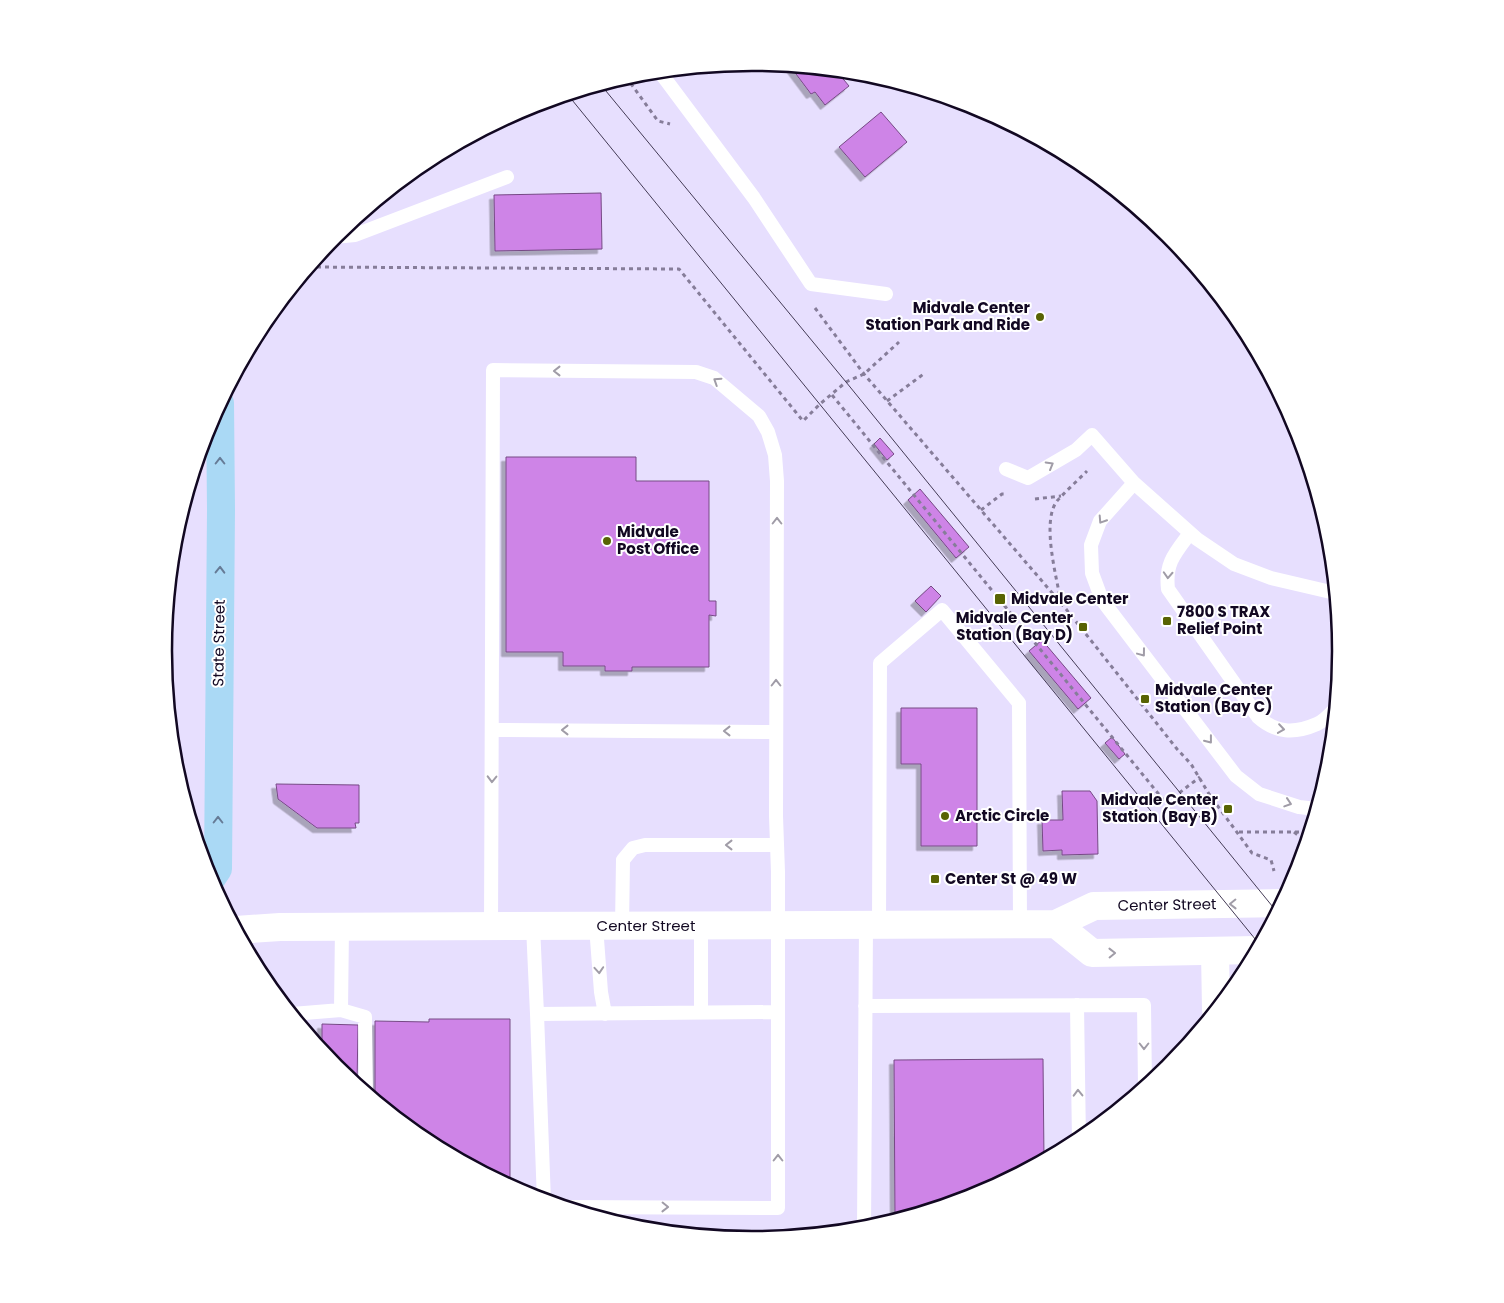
<svg xmlns="http://www.w3.org/2000/svg" width="1504" height="1303" font-family="Poppins,sans-serif">
  <defs>
    <filter id="shadow"><feDropShadow dx="-4.5" dy="4.5" stdDeviation="0" flood-color="#0004"/></filter>
  </defs>
  <rect width="100%" height="100%" fill="#e7dffe"/>
  <path fill="#ce84e7" stroke="#764a85" filter="url(#shadow)" d="M790,66L842,71L839,74L849,86L825,105L815,92L811,94Z
    M881,112L907,142L865,177L839,147Z
    M601,193L602,249L495,251L494,195Z
    M880,438L894,454L887,460L874,444Z
    M506,457H636V481H709V601H716V616L709,615V667H632V671H605V666H563V652H506Z
    M920,489L969,547L956,558L908,500Z
    M931,586L941,596L926,612L915,601Z
    M1042,640L1091,698L1078,709L1029,651Z
    M901,708H977V846H921V764H901Z
    M1112,737L1125,754L1119,759L1105,743Z
    M276,784L359,785V823H355L356,828H317L278,799Z
    M1062,791H1090L1097,801L1098,854L1062,855V850L1043,851L1042,820H1063Z
    M429,1019H510V1187L425,1141L375,1100V1021L429,1022Z
    M322,1024L358,1025L357,1086L335,1068L322,1051Z
    M1043,1059L1044,1160L977,1196L895,1221L894,1060Z"/>
  <g fill="none" stroke-linecap="round" stroke-linejoin="round">
    <path stroke="#867d99" stroke-width="3" stroke-dasharray="4 4" stroke-linecap="butt" d="M626,77L658,121L670,124
      M309,267L679,269L803,421L820,404L846,382L864,374L899,342
      M815,308L864,374L1066,609L1177,749L1191,764L1209,794L1252,853L1271,860L1274,871
      M832,395L1166,803L1200,777
      M887,401L925,373
      M1035,499L1061,496
      M981,510L1002,494H1005
      M1061,603C1057,578 1041,522 1057,501C1066,491 1077,481 1087,471
      M1239,832H1303
      M1294,832L1307,842"/>
    <path stroke="#fff" stroke-width="14" d="M660,72L754,198L811,284L886,294
      M334,237L355,235L507,177
      M1006,469L1028,478L1076,450L1092,435L1134,483L1197,539L1234,564L1271,578L1335,593
      M1134,483L1100,521L1091,545L1092,573L1102,600L1236,776L1259,794L1299,807L1317,809
      M1190,533C1175,553 1165,563 1168,589L1258,717C1276,733 1294,734 1317,724C1324,721 1330,714 1335,709
      M493,730L776,732
      M701,925V1012
      M879,925L880,663L942,610L1019,703L1020,924
      M596,926L601,992L605,1014
      M622,926L623,860L633,848L645,845H777
      M491,927L493,370L696,372L714,378L759,416L768,432L775,455L777,481L776,816L778,872V1012L537,1014L533,926
      M1077,1005L1079,1142
      M865,1006L1144,1005L1145,1087
      M341,1010L342,927
      M292,1014L341,1010L365,1017L366,1093
      M537,1014L544,1201
      M565,1207L778,1208V1012
      M864,1230L866,925"/>
    <path stroke="#fff" stroke-width="28" d="M1215,951L1216,1010"/>
    <path stroke="#fff" stroke-width="28" d="M1056,924L1092,953L1257,950
      M236,930L280,927L1056,924L1094,906L1282,903"/>
    <path stroke="#aad9f5" stroke-width="28" d="M210,881L218,869L221,510L220,403"/>
    <path stroke="#443b56" stroke-width="1" d="M601,85L846,382L1277,912
      M568,95L1260,945"/>
  </g>
  <defs><path id="oneway-chevron" d="M-2-3.5L2.5 0L-2 3.5" fill="none" stroke-width="1.6" stroke-linecap="round" stroke-linejoin="round" transform="scale(1.25)"/></defs>
  <g stroke="#a09ca7">
    <use href="#oneway-chevron" transform="translate(557 371) rotate(-180)"/>
    <use href="#oneway-chevron" transform="translate(717 381) rotate(-147)"/>
    <use href="#oneway-chevron" transform="translate(1050 465) rotate(-30)"/>
    <use href="#oneway-chevron" transform="translate(1102 520) rotate(123)"/>
    <use href="#oneway-chevron" transform="translate(777 521) rotate(-90)"/>
    <use href="#oneway-chevron" transform="translate(1168 575) rotate(93)"/>
    <use href="#oneway-chevron" transform="translate(1142 653) rotate(53)"/>
    <use href="#oneway-chevron" transform="translate(776 683) rotate(-90)"/>
    <use href="#oneway-chevron" transform="translate(1281 729) rotate(8)"/>
    <use href="#oneway-chevron" transform="translate(565 730) rotate(-180)"/>
    <use href="#oneway-chevron" transform="translate(727 731) rotate(-180)"/>
    <use href="#oneway-chevron" transform="translate(1209 740) rotate(52)"/>
    <use href="#oneway-chevron" transform="translate(492 779) rotate(91)"/>
    <use href="#oneway-chevron" transform="translate(1288 803) rotate(18)"/>
    <use href="#oneway-chevron" transform="translate(729 845) rotate(180)"/>
    <use href="#oneway-chevron" transform="translate(1233 904) rotate(179)"/>
    <use href="#oneway-chevron" transform="translate(1112 953) rotate(-1)"/>
    <use href="#oneway-chevron" transform="translate(599 970) rotate(86)"/>
    <use href="#oneway-chevron" transform="translate(1144 1046) rotate(90)"/>
    <use href="#oneway-chevron" transform="translate(1078 1093) rotate(-91)"/>
    <use href="#oneway-chevron" transform="translate(778 1158) rotate(-90)"/>
    <use href="#oneway-chevron" transform="translate(665 1207) rotate(1)"/>
  </g>
  <g stroke="#667b96">
    <use href="#oneway-chevron" transform="translate(220 461) rotate(-90)"/>
    <use href="#oneway-chevron" transform="translate(220 570) rotate(-89)"/>
    <use href="#oneway-chevron" transform="translate(218 820) rotate(-90)"/>
  </g>
  <g fill="#586304" stroke="#fff" stroke-width="2">
    <circle cx="1040" cy="317" r="5"/>
    <circle cx="607" cy="541" r="5"/>
    <rect x="994" y="593" width="12" height="12" rx="2.5"/>
    <rect x="1162" y="616" width="10" height="10" rx="2.5"/>
    <rect x="1078" y="622" width="10" height="10" rx="2.5"/>
    <rect x="1140" y="694" width="10" height="10" rx="2.5"/>
    <rect x="1223" y="804" width="10" height="10" rx="2.5"/>
    <circle cx="945" cy="816" r="5"/>
    <rect x="930" y="874" width="10" height="10" rx="2.5"/>
  </g>
  <g text-anchor="middle" stroke-width="4" stroke-linejoin="round" paint-order="stroke">
    <g font-size="15" font-weight="bold" fill="#120822" stroke="#fff" text-anchor="start">
      <text x="1030" y="313" text-anchor="end">Midvale Center<tspan x="1030" dy="17">Station Park and Ride</tspan></text>
      <text x="617" y="537">Midvale<tspan x="617" dy="17">Post Office</tspan></text>
      <text x="1011" y="604">Midvale Center</text>
      <text x="1177" y="617">7800 S TRAX<tspan x="1177" dy="17">Relief Point</tspan></text>
      <text x="1073" y="623" text-anchor="end">Midvale Center<tspan x="1073" dy="17">Station (Bay D)</tspan></text>
      <text x="1155" y="695">Midvale Center<tspan x="1155" dy="17">Station (Bay C)</tspan></text>
      <text x="1218" y="805" text-anchor="end">Midvale Center<tspan x="1218" dy="17">Station (Bay B)</tspan></text>
      <text x="955" y="821">Arctic Circle</text>
      <text x="945" y="884">Center St @ 49 W</text>
    </g>
    <g font-size="15" fill="#120822" stroke="#fff">
      <text transform="translate(219 643) rotate(-89)" y="5">State Street</text>
      <text transform="translate(1167 905) rotate(-1)" y="5">Center Street</text>
      <text x="646" y="931">Center Street</text>
    </g>
  </g>
  <path d="M0 0H1504V1303H0ZM172 651a580 580 0 1 1 1160 0a580 580 0 1 1-1160 0Z" fill="#fff" fill-rule="evenodd"/>
  <path fill="none" stroke="#120822" stroke-width="2.5" d="M172 651a580 580 0 1 1 1160 0a580 580 0 1 1-1160 0Z"/>
</svg>
